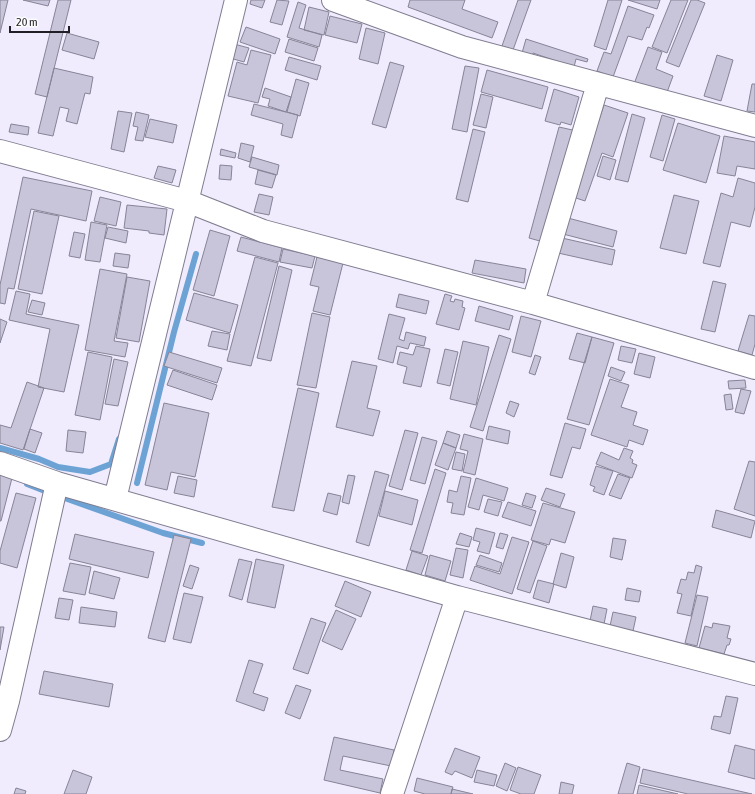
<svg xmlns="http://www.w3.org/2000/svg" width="755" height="794" font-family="'Asap Condensed',sans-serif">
  <rect width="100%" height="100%" fill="#f0ecfe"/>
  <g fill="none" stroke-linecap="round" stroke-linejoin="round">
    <path stroke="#6ca3d4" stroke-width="6" d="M0,448L39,459L58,467L90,472L111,464L119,439
      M137,483L174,332L196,254
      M27,484L50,493
      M59,496L163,533L202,543"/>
  </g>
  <path fill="#c8c4d9" stroke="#888498" d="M0,0H8L0,33Z
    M23,0H50L48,6Z
    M58,0H71L47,97L35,94Z
    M251,0H265L262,8L250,4Z
    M277,0L289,1L282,25L270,22Z
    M410,0H465L462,9L498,22L492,38L408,7Z
    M518,0H531L513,50L502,46Z
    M608,0H622L606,50L594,46Z
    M628,0H660L657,9Z
    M671,0H688L667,53L652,47Z
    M691,0H697L705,3L679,67L666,62Z
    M298,2L306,5L299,28L322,35L319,47L287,37Z
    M628,6L654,15L649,28L647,27L642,40L628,36L613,77L597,71L604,52L611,54Z
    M309,7L329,12L324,35L304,30Z
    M330,16L362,24L357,43L325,35Z
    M246,27L280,39L275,54L240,42Z
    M366,28L385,33L378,64L359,59Z
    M67,33L99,42L94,59L62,50Z
    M289,39L318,48L314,61L285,52Z
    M526,39L588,59L587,62L576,59L574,67L533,53L531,61L522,53Z
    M234,44L249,48L244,62L230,58Z
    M648,47L662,52L656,69L673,76L666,95L634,84Z
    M251,50L271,55L258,103L228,96L237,62L247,65Z
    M717,55L733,60L721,101L704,96Z
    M289,57L321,66L317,80L285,70Z
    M390,62L404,66L386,128L372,124Z
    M465,66L479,68L467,132L452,129Z
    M54,68L93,77L90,94L85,93L77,124L66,121L69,109L60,107L53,136L38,133Z
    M487,70L548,87L542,109L481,92Z
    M296,79L309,83L300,116L287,112Z
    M752,84H755V112L747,111Z
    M265,88L291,97L286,112L268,106L270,99L262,97Z
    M554,89L579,97L571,125L561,122L560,125L545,121Z
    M481,94L493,97L486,128L473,125Z
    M254,104L298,115L292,138L281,135L283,124L251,115Z
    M604,105L628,113L613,157L602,153L585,201L573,197Z
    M118,111L132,113L124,152L111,149Z
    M136,112L149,115L143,141L135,140L138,127L133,126Z
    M632,114L645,118L628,182L615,179Z
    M662,115L675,119L663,161L650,157Z
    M150,119L177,125L173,143L145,137Z
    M678,123L720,136L706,183L663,170Z
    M11,124L29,127L28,135L9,132Z
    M559,127L577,131L547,243L529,238Z
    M473,129L485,132L468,202L456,199Z
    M724,136L755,142V169L737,166L735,176L717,173Z
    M241,143L254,146L250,162L238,158Z
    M221,149L236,153L235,158L220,155Z
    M603,156L616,160L610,180L597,176Z
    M252,157L279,165L277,175L249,167Z
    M220,165L232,166L231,180L219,179Z
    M158,166L176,170L172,183L154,178Z
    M258,170L276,175L272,188L255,184Z
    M23,177L92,191L86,221L31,209L14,289L8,288L5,304L0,303V285Z
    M738,178L755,183V207L750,227L731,222L720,267L703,263L721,193L733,197Z
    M259,194L273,197L269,215L254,212Z
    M674,195L699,201L686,254L660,248Z
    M100,197L121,202L116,226L94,221Z
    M127,205L167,209L164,235L149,233V231L124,228Z
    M34,211L59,216L42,294L18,289Z
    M568,218L617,231L613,247L563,234Z
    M91,222L107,225L100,262L85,260Z
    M108,227L128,231L126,243L105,238Z
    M210,230L230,236L214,296L193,290Z
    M74,232L85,234L80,258L69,256Z
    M241,237L282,248L279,262L237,251Z
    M562,238L615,250L612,265L558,253Z
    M283,249L315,256L312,268L280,262Z
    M115,253L130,255L128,268L113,266Z
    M255,257L278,263L251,366L227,361Z
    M317,257L343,263L330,315L313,311L319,287L310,285Z
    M475,260L526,269L524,283L472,273Z
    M279,266L292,270L271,361L257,358Z
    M100,269L127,274L114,341L128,343L125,357L85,350Z
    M127,277L150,281L139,342L116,338Z
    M713,281L726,284L715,332L701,329Z
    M16,291L30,294L26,314L79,325L64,392L38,387L50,329L9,320Z
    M194,293L238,305L230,333L186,320Z
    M399,294L429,301L426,314L396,307Z
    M445,294L452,296L450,301L454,302L455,299L463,301L462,307L465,308L459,330L436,324Z
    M32,300L45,303L42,315L28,312Z
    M479,306L513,316L509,330L475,321Z
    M312,313L330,317L316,388L297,385Z
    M389,314L405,318L399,339L404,341L406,332L426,337L424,346L410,343L408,349L397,346L393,363L378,359Z
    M749,315L755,316V344L752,355L738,351Z
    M521,316L541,321L531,357L512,352Z
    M0,319L7,322L0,343Z
    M212,331L230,334L227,350L208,346Z
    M577,333L592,337L585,363L569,359Z
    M499,335L511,339L483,431L470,427Z
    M592,337L614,343L589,425L567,419Z
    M463,341L489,347L476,405L450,399Z
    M416,346L430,349L421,387L403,383L407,367L397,364L400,352L413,355Z
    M621,346L636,349L632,363L618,360Z
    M445,349L458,352L450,386L437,383Z
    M88,352L112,357L100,420L75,415Z
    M169,352L222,368L217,383L164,366Z
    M639,353L655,357L650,378L634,374Z
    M535,355L541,357L535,375L529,373Z
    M114,359L128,362L118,406L105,404Z
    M352,361L377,366L367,408L380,411L373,436L336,427Z
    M611,367L625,372L621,381L608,376Z
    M173,370L217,385L212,400L167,385Z
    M610,379L629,385L621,407L637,412L633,425L648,430L643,445L629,440L627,447L591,435Z
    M745,380L746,388L729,389L728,381Z
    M27,382L44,388L23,450L0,443V425L11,428Z
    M298,388L319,393L294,511L272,507Z
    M741,389L751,391L744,414L735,412Z
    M731,394L733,409L726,410L724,395Z
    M510,401L519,404L514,417L506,413Z
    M164,403L209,413L195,477L171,472L167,490L145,485Z
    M565,423L586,429L580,449L572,447L562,478L550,475Z
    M489,426L510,431L508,444L486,439Z
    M30,429L42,433L35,453L24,449Z
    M68,430L86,432L83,453L66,451Z
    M405,430L418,433L402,490L389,486Z
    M447,431L460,435L456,448L443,443Z
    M464,434L483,439L475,475L463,472L468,451L460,449Z
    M422,437L437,441L425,484L410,480Z
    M443,443L456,448L448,470L435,465Z
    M624,448L633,451L630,458L633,460L632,463L637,465L632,478L596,464L601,452L619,460Z
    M456,452L465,454L462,471L452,469Z
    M749,461L755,462V516L734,509Z
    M596,466L613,471L604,495L593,491L595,487L590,485Z
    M435,469L446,473L422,553L410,550Z
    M375,471L389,475L369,546L356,542Z
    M618,474L630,478L621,499L609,495Z
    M0,475L12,478L1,521H0Z
    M348,475L355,476L349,504L342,502Z
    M178,476L197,480L194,497L174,493Z
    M461,476L471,478L464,515L451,513L453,503L447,502L449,490L457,492Z
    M476,478L508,488L504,501L483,495L479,510L468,507Z
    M546,488L565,494L560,507L541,500Z
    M385,491L418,500L412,525L379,516Z
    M16,493L36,498L17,568L0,563V551Z
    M328,493L341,496L337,515L323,511Z
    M526,493L536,496L532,508L522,505Z
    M488,499L502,502L498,516L484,512Z
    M508,502L536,511L531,526L502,517Z
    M543,503L575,512L565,543L551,539L549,545L531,540Z
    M716,510L755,521L751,538L712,527Z
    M476,528L495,533L489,554L477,551L480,542L473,540Z
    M460,533L472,537L469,547L456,544Z
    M500,533L508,535L503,549L496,547Z
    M75,534L154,552L148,578L69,559Z
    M174,535L191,539L165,642L148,638Z
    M512,537L529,542L512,594L470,580L475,566L500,574Z
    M613,538L626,540L622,560L610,557Z
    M533,541L547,546L530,593L517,589Z
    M456,548L468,550L463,578L450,575Z
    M412,551L428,556L421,575L406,570Z
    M561,553L574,557L566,588L553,584Z
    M430,555L451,561L445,581L425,575Z
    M480,555L502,563L499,572L476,565Z
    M239,559L252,562L242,600L229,596Z
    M256,559L284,565L275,608L247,602Z
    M70,563L91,567L85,595L63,591Z
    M190,565L199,568L192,589L183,586Z
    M696,565L702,567L691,616L677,613L682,594L677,593L681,579L686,580L688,572L694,573Z
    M94,571L120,578L114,599L89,593Z
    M538,580L554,584L549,603L533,598Z
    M345,581L371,592L361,617L335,606Z
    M627,588L641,591L639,602L625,600Z
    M184,593L203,597L191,643L173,639Z
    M697,595L708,597L697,646L685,643Z
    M59,598L73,600L69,620L55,618Z
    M593,606L607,609L604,624L590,621Z
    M81,607L117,612L115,627L79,623Z
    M336,610L356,619L342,650L322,641Z
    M613,612L636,617L633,631L610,626Z
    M311,618L326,623L308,674L293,669Z
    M713,623L730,626L727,638L731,639L729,645H727L724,654L699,648L705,626L712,628Z
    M0,627H4L0,650Z
    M249,660L263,664L253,693L268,698L264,711L236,701Z
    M44,671L113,684L109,707L39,694Z
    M296,685L311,690L300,719L285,713Z
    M726,696L738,698L730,734L711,729L714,716L721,717Z
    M334,737L394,750L391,766L343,756L340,770L383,779L380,793L324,780Z
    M735,745L755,750V779L728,772Z
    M455,748L480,757L472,778L455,771L452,775L445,772Z
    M505,763L516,768L507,791L496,786Z
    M627,763L640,767L633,794H618Z
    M518,767L541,775L534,794H521L510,790Z
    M643,769L752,794H688L640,783Z
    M73,770L92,777L86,794H64Z
    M477,770L497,775L494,786L474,782Z
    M417,778L453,787L451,794H425L414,791Z
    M561,782L574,785L572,794H559Z
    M639,785L678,794H637Z
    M16,788L26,791L25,794H14Z
    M452,789L473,794H451Z"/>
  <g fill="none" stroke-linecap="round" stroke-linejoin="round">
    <defs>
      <path id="minor" d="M333,0L462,47L755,126
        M0,151L187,201L263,231L533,303L755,368
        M533,303L598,84
        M0,463L57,483L457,597L755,674
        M115,499L236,0
        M0,730L8,701L57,483
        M392,794L457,597"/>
    </defs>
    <use href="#minor" stroke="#807d90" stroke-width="24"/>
    <use href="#minor" stroke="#fff" stroke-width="22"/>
  </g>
  <path d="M10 26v6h59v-6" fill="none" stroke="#201f26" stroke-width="2"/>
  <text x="16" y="26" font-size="12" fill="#201f26" stroke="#fcfcfc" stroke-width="3" paint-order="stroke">20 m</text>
</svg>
